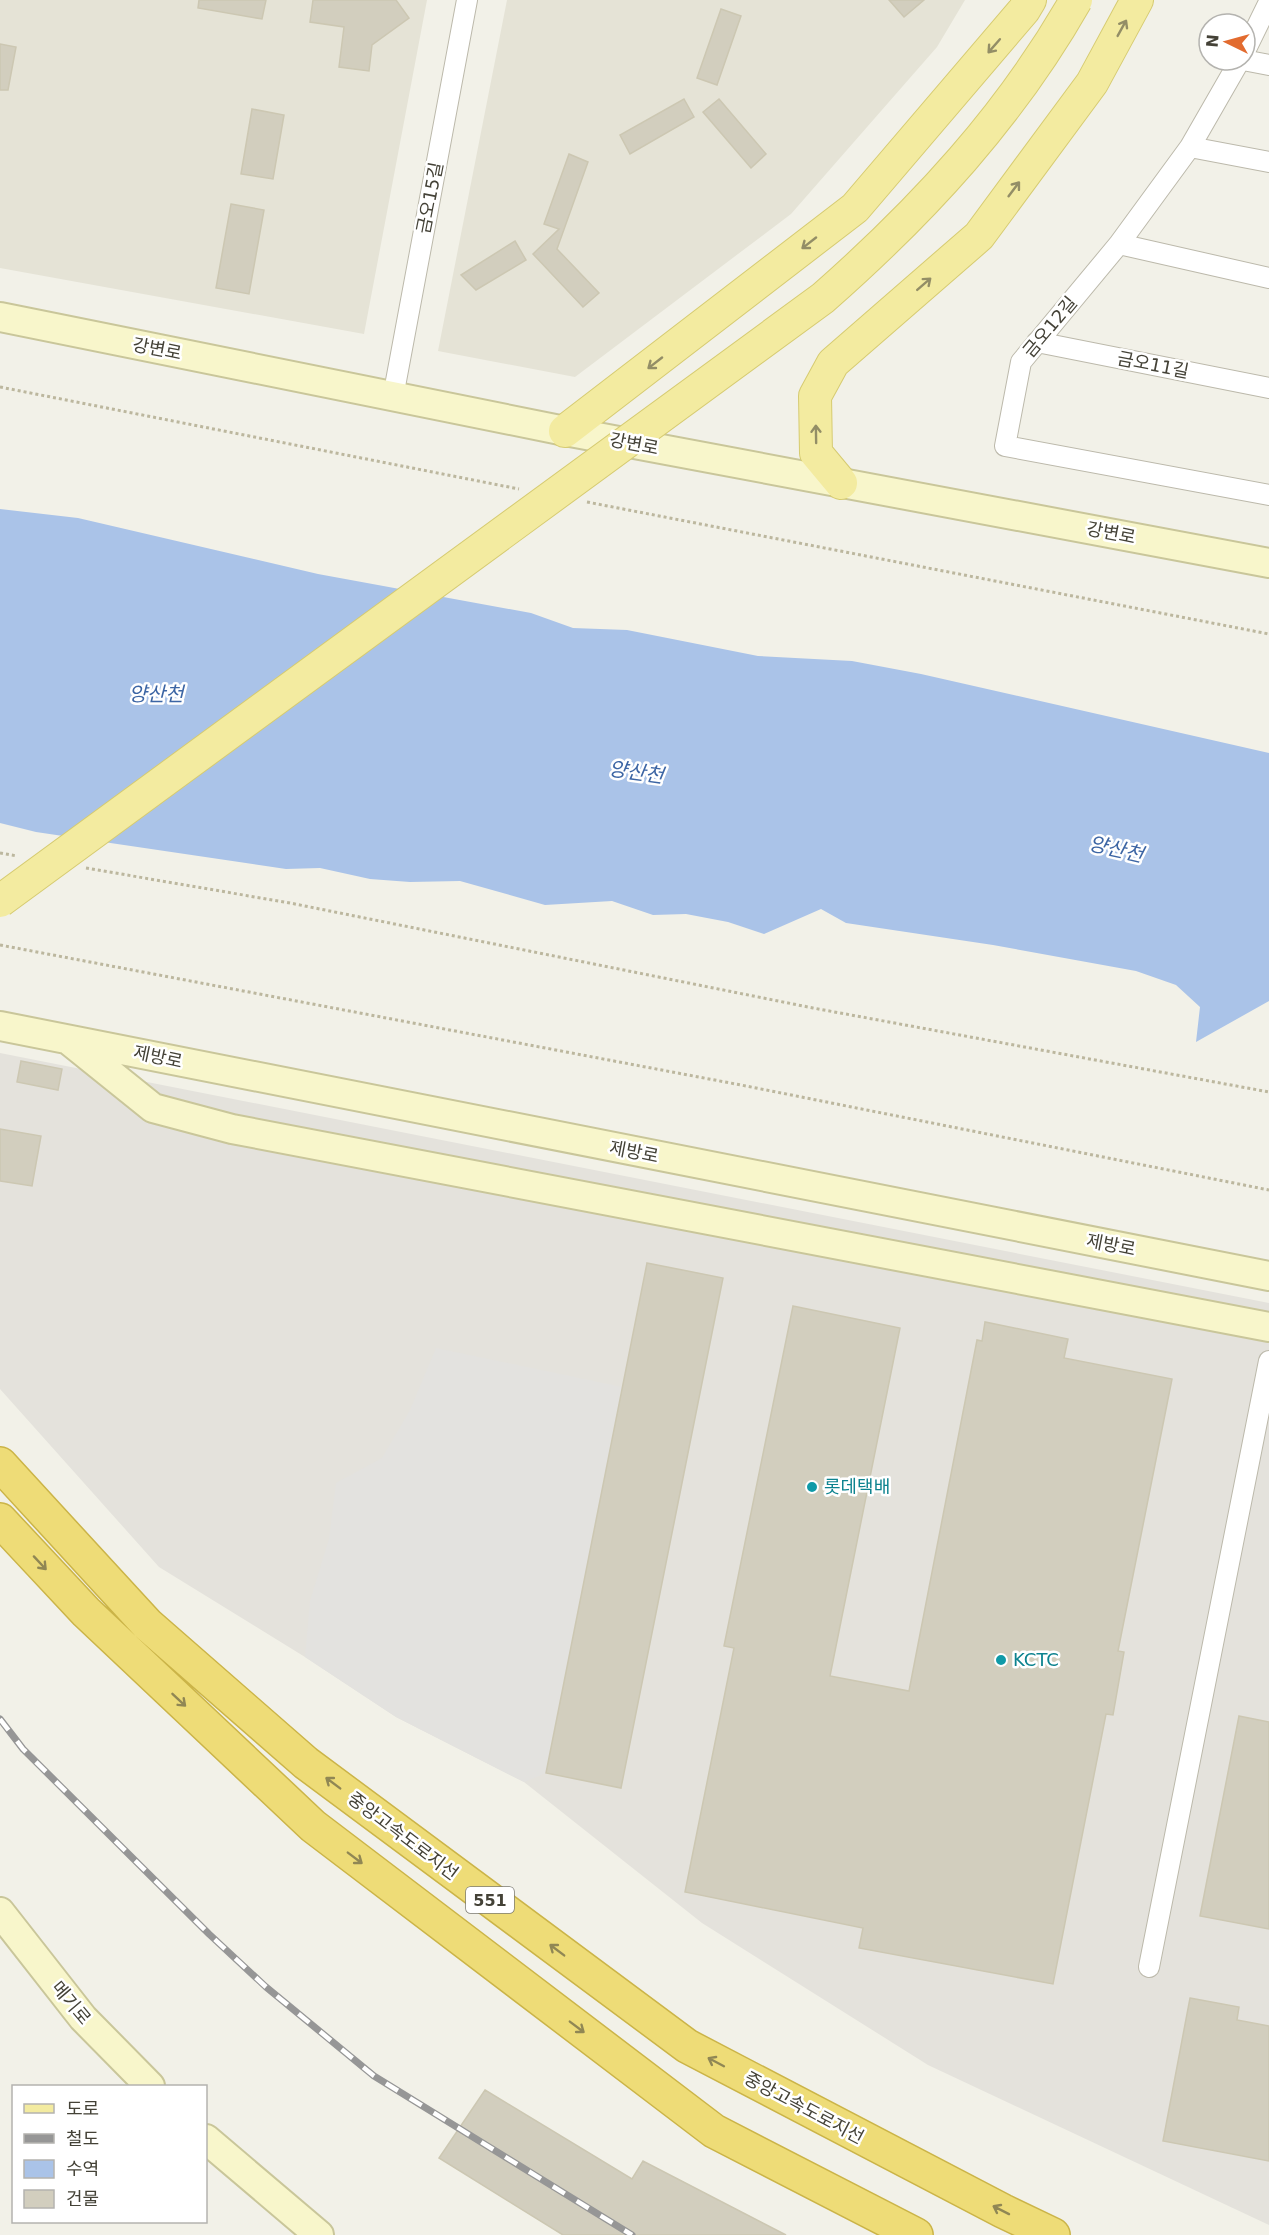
<svg xmlns="http://www.w3.org/2000/svg" width="1269" height="2235" font-family="'DejaVu Sans','Noto Sans KR',sans-serif">
  <rect width="100%" height="100%" fill="#f2f1e8"/>
  <path fill="#e5e3d6" d="M0,0H427L364,334L0,268Z
    M507,0H965L937,47L791,214L575,377L438,351Z"/>
  <path fill="#e4e2dc" d="M0,1053L1269,1303V2225L928,2065L702,1923L524,1782L396,1717L305,1657L159,1567L0,1389Z"/>
  <path fill="#e3e2df" d="M436,1348L622,1387L546,1773L524,1782L396,1717L305,1657L310,1601L329,1539L336,1483L382,1458L410,1410Z"/>
  <path fill="#aac3e8" d="M0,509L78,518L318,574L531,613L573,628L627,630L758,656L852,661L921,674L1269,753V1001L1196,1042L1200,1007L1176,985L1136,971L993,945L846,923L821,909L764,934L728,922L686,914L653,915L612,901L545,905L460,881L410,882L370,879L320,868L286,869L36,832L0,823Z"/>
  <path fill="#d2cebe" stroke="#ccc7b2" stroke-width="1.5" d="M199,0H266L262,19L198,8Z
    M313,0H396L409,18L372,45L369,71L339,67L344,27L310,22Z
    M889,0H924L904,17Z
    M721,9L741,16L717,85L697,78Z
    M0,44L16,47L8,90H0Z
    M684,99L694,117L630,154L620,135Z
    M719,99L766,154L751,168L703,112Z
    M252,109L284,115L273,179L241,174Z
    M569,154L588,162L557,249L599,293L583,307L533,254L559,229L544,224Z
    M231,204L264,210L249,294L216,288Z
    M515,241L526,260L476,290L461,275Z
    M21,1061L62,1069L58,1090L17,1082Z
    M0,1129L41,1136L32,1186L0,1181Z
    M647,1263L723,1278L621,1788L546,1773Z
    M793,1306L900,1328L830,1676L909,1691L977,1340L982,1341L985,1322L1068,1339L1064,1358L1172,1379L1118,1651L1124,1652L1113,1715L1106,1714L1053,1984L859,1948L863,1928L685,1892L734,1648L724,1646Z
    M1239,1716L1269,1722V1929L1200,1916Z
    M1190,1998L1239,2007L1237,2020L1269,2026V2161L1163,2141Z
    M485,2090L632,2179L643,2161L786,2235H563L439,2158Z"/>
  <g fill="none" stroke-linecap="round" stroke-linejoin="round">
    <defs>
      <path id="street" d="M1245,51L1269,2
        M1240,60L1190,147L1119,244L1021,362L1005,446L1269,495
        M1243,60L1269,65
        M1190,147L1269,162
        M1119,244L1269,278
        M1037,342L1269,388
        M393,397L467,0
        M1149,1967L1269,1361"/>
      <path id="secondary" d="M0,317L565,431L1269,563
        M0,1026L1269,1276
        M71,1042L153,1108L232,1129L1269,1327
        M0,1912L83,2018L150,2086
        M206,2139L319,2235"/>
      <path id="primary" d="M565,431L855,208L1024,10L1030,0
        M841,483L816,453L815,396L833,363L979,236L1092,83L1137,0"/>
      <path id="highway" d="M0,1464L147,1624L306,1763L687,2046L1003,2211L1053,2235
        M0,1520L86,1612L313,1826L714,2131L916,2235"/>
    </defs>
    <use href="#street" stroke="#bcb9ab" stroke-width="22"/>
    <use href="#secondary" stroke="#c9c69a" stroke-width="32"/>
    <use href="#primary" stroke="#d6cb71" stroke-width="34"/>
    <use href="#highway" stroke="#cbb448" stroke-width="36"/>
    <path stroke="#bcb79e" stroke-width="3" stroke-dasharray="3 3" stroke-linecap="butt" d="M0,387L519,489
      M587,502L1269,634
      M0,853L17,856
      M86,868L290,903L813,1008L1269,1092
      M0,945L741,1085L1269,1190"/>
    <use href="#street" stroke="#fff" stroke-width="20"/>
    <use href="#secondary" stroke="#f8f6cb" stroke-width="28"/>
    <use href="#primary" stroke="#f3eba0" stroke-width="32"/>
    <use href="#highway" stroke="#eedc77" stroke-width="33"/>
    <defs>
      <path id="rail" d="M0,1719L23,1749L209,1934L266,1987L374,2076L632,2235"/>
    </defs>
    <use href="#rail" stroke="#969696" stroke-width="7"/>
    <use href="#rail" stroke="#fff" stroke-width="4.5" stroke-dasharray="14" stroke-linecap="butt"/>
    <defs>
      <path id="primary-bridge" d="M0,901L823,298C923,210 1010,116 1076,0"/>
    </defs>
    <use href="#primary-bridge" stroke="#d6cb71" stroke-width="34" stroke-linecap="butt"/>
    <use href="#primary-bridge" stroke="#f3eba0" stroke-width="32"/>
  </g>
  <defs><path id="oneway-shaft" d="M-6 0H5M1.5-3L5.5 0L1.5 3" fill="none" stroke-width="1.6" stroke-linecap="round" stroke-linejoin="round" transform="scale(1.5)"/></defs>
  <g stroke="#938e66">
    <use href="#oneway-shaft" transform="translate(1122 28) rotate(-61)"/>
    <use href="#oneway-shaft" transform="translate(994 46) rotate(131)"/>
    <use href="#oneway-shaft" transform="translate(1014 189) rotate(-53)"/>
    <use href="#oneway-shaft" transform="translate(809 243) rotate(142)"/>
    <use href="#oneway-shaft" transform="translate(924 284) rotate(-41)"/>
    <use href="#oneway-shaft" transform="translate(655 363) rotate(142)"/>
    <use href="#oneway-shaft" transform="translate(816 434) rotate(-91)"/>
  </g>
  <g stroke="#908754">
    <use href="#oneway-shaft" transform="translate(40 1563) rotate(47)"/>
    <use href="#oneway-shaft" transform="translate(179 1700) rotate(43)"/>
    <use href="#oneway-shaft" transform="translate(333 1783) rotate(-143)"/>
    <use href="#oneway-shaft" transform="translate(355 1858) rotate(37)"/>
    <use href="#oneway-shaft" transform="translate(557 1950) rotate(-143)"/>
    <use href="#oneway-shaft" transform="translate(577 2027) rotate(37)"/>
    <use href="#oneway-shaft" transform="translate(716 2062) rotate(-152)"/>
    <use href="#oneway-shaft" transform="translate(1001 2210) rotate(-153)"/>
  </g>
  <g fill="#0f9aa8" stroke="#fff" stroke-width="2">
    <circle cx="812" cy="1487" r="6"/>
    <circle cx="1001" cy="1660" r="6"/>
  </g>
  <g text-anchor="middle" stroke-width="5" stroke-linejoin="round" paint-order="stroke">
    <rect fill="#fff" stroke="#7c7b73" stroke-width="1.5" x="466" y="1887" width="48" height="26" rx="4.5"/>
    <g font-size="16" font-weight="bold" fill="#444237">
      <text x="490" y="1906">551</text>
    </g>
    <g font-size="18" fill="#444237" stroke="#fff">
      <text transform="translate(430 198) rotate(-79)" y="6">금오15길</text>
      <text transform="translate(1050 327) rotate(-50)" y="6">금오12길</text>
      <text transform="translate(157 349) rotate(11)" y="6">강변로</text>
      <text transform="translate(1153 365) rotate(11)" y="6">금오11길</text>
      <text transform="translate(634 444) rotate(11)" y="6">강변로</text>
      <text transform="translate(1111 533) rotate(11)" y="6">강변로</text>
      <text transform="translate(158 1057) rotate(12)" y="6">제방로</text>
      <text transform="translate(634 1152) rotate(11)" y="6">제방로</text>
      <text transform="translate(1111 1245) rotate(11)" y="6">제방로</text>
      <text transform="translate(403 1836) rotate(37)" y="6">중앙고속도로지선</text>
      <text transform="translate(71 2003) rotate(50)" y="6">메기로</text>
      <text transform="translate(804 2108) rotate(28)" y="6">중앙고속도로지선</text>
    </g>
    <g font-size="18" fill="#0d838f" stroke="#fff" text-anchor="start">
      <text x="824" y="1493">롯데택배</text>
      <text x="1013" y="1666">KCTC</text>
    </g>
    <g font-size="20" font-style="italic" fill="#3c65a4" stroke="#fff">
      <text x="156" y="701">양산천</text>
      <text transform="translate(636 772) rotate(8)" y="7">양산천</text>
      <text transform="translate(1116 849) rotate(13)" y="7">양산천</text>
    </g>
  </g>
  <rect x="12" y="2085" width="195" height="138" fill="#ffffff" stroke="#b4b3af" stroke-width="1.5"/>
  <rect x="24" y="2104" width="30" height="9" fill="#f3eba0" stroke="#b4b3af" stroke-width="1.5"/>
  <text x="66" y="2115" font-size="18" fill="#444237">도로</text>
  <rect x="24" y="2134" width="30" height="9" fill="#969696" stroke="#b4b3af" stroke-width="1.5"/>
  <text x="66" y="2145" font-size="18" fill="#444237">철도</text>
  <rect x="24" y="2160" width="30" height="18" fill="#aac3e8" stroke="#b4b3af" stroke-width="1.5"/>
  <text x="66" y="2175" font-size="18" fill="#444237">수역</text>
  <rect x="24" y="2190" width="30" height="18" fill="#d2cebe" stroke="#b4b3af" stroke-width="1.5"/>
  <text x="66" y="2205" font-size="18" fill="#444237">건물</text>
  <g transform="translate(1227 42) rotate(275)"><circle r="28" fill="#ffffff" stroke="#b4b3af" stroke-width="1.5"/>
  <path d="M0-4.5L10 22L0 15L-10 22Z" fill="#e26b2f"/>
  <text y="-9" font-size="16" font-weight="bold" text-anchor="middle" fill="#444237">N</text>
  </g>
</svg>
